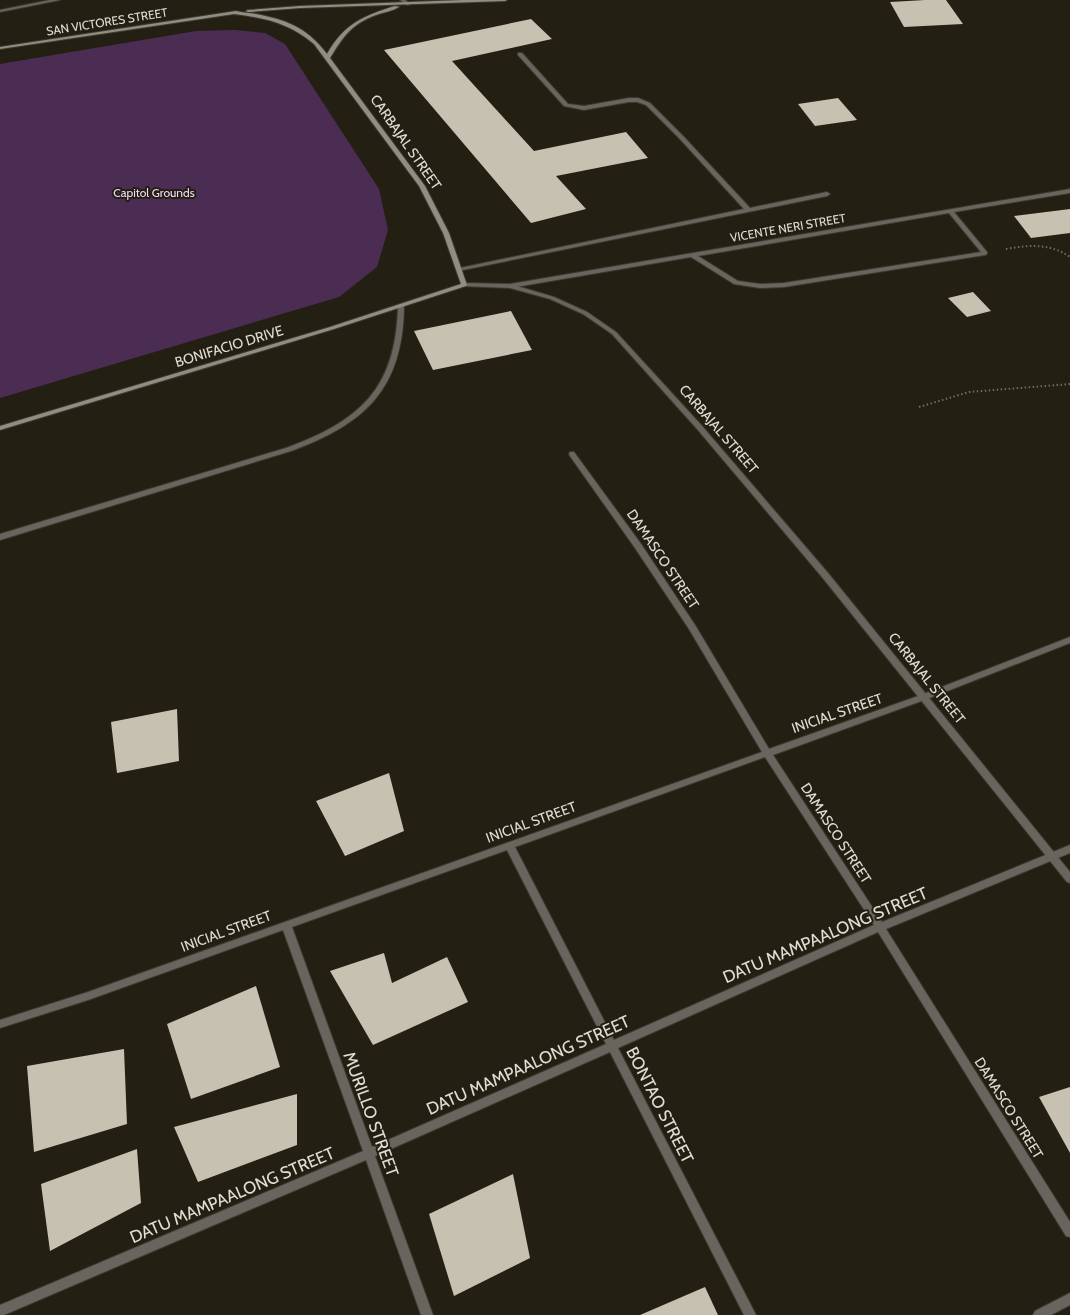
<svg xmlns="http://www.w3.org/2000/svg" width="1070" height="1315" font-family="Cabin,sans-serif">
  <rect width="100%" height="100%" fill="#241f13"/>
  <path fill="#4b2d53" d="M235,30L265,33L285,44L379,189L388,230L377,267L339,297L0,398V64L196,31Z"/>
  <path fill="#c7c1b1" d="M925,0H946L963,24L904,27L890,2Z
    M531,19L552,39L452,61L534,151L626,132L648,158L556,176L586,209L531,223L384,50Z
    M838,98L857,120L815,126L798,104Z
    M1070,209V233L1031,238L1014,216Z
    M973,292L991,311L967,317L948,298Z
    M511,311L532,350L433,370L414,331Z
    M177,709L179,761L117,773L111,722Z
    M389,773L404,831L345,856L316,801Z
    M384,953L392,983L447,957L468,1002L373,1045L330,971Z
    M256,986L280,1067L191,1099L167,1024Z
    M124,1049L127,1124L34,1152L27,1066Z
    M1070,1087V1153L1039,1097Z
    M297,1094V1145L198,1182L174,1127Z
    M137,1149L141,1203L50,1251L41,1184Z
    M513,1174L530,1258L454,1296L429,1214Z
    M705,1287L718,1315H640Z"/>
  <g fill="none" stroke-linecap="round" stroke-linejoin="round">
    <defs>
      <path id="service" d="M50,0H60L0,12V10Z
        M400,0H405L411,4L407,5Z
        M518,53H522L568,104L584,106L629,98H638L650,103L683,136L750,208L827,192L830,194L827,196L458,271V269L460,268L744,209L679,138L646,105L637,102H629L584,110L564,106L518,55Z"/>
      <path id="minor" d="M1070,189V193L954,212L987,252V254L985,255L784,287L760,288L734,284L691,257L510,288L507,286L510,284ZM949,213L981,252L784,283L760,284L738,281L698,256Z
        M401,304L404,306C403,389 365,424 291,451L0,540V534L286,448C360,421 396,389 398,306Z
        M570,452H574L641,544L695,625L769,749L921,695L1070,637V643L927,699L773,755L882,922L1070,845V853L886,929L1070,1222V1237L1066,1236L878,932L618,1048L756,1315H744L610,1052L375,1156L433,1315H421L366,1160L4,1315H0V1305L363,1151L283,930L88,1000L0,1028V1020L88,992L762,752L689,629L635,548L570,456L569,454ZM765,757L874,925L614,1040L515,847ZM507,850L606,1044L372,1147L292,927Z"/>
      <path id="tertiary" d="M464,283L510,284L554,297L587,312L616,332L702,426L828,573L1070,872V883L1067,882L822,577L698,430L612,334L583,314L550,299L510,288L462,286L461,285Z
        M1070,1293V1305L1051,1315H1033L1035,1311Z"/>
      <path id="secondary" d="M463,0H507L505,1L300,8L248,12L246,11L248,10L300,6Z
        M395,6L399,7C393,11 384,12 376,15C351,24 343,37 330,58L425,186L449,233L467,285L466,286L334,329L0,430V426L330,327L461,284L443,233L419,186L314,44C289,23 266,18 234,14L0,49V47L236,11C244,13 253,13 261,15C290,21 309,30 327,54C344,24 363,16 395,6Z"/>
    </defs>
    <use href="#service" stroke="#3e3a2e" stroke-width="2"/>
    <use href="#minor" stroke="#3e3a2e" stroke-width="2"/>
    <use href="#tertiary" stroke="#3e3a2e" stroke-width="2"/>
    <use href="#secondary" stroke="#3e3a2e" stroke-width="2"/>
    <path stroke="#706c61" stroke-width="2" stroke-dasharray="1.5 2.5" stroke-linecap="butt" d="M1006,249C1029,245 1050,243 1070,257
      M919,407L969,392L1070,384"/>
    <use href="#service" fill="#67655e" fill-rule="evenodd"/>
    <use href="#minor" fill="#67655e" fill-rule="evenodd"/>
    <use href="#tertiary" fill="#67655e" fill-rule="evenodd"/>
    <use href="#secondary" fill="#918d82" fill-rule="evenodd"/>
  </g>
  <g text-anchor="middle" stroke-width="4" stroke-linejoin="round" paint-order="stroke">
    <g font-size="12" fill="#e0ddd5" stroke="#241f13">
      <text transform="translate(107 22) rotate(-9)" y="4">SAN VICTORES STREET</text>
      <text transform="translate(788 228) rotate(-10)" y="4">VICENTE NERI STREET</text>
    </g>
    <g font-size="12" fill="#f4d9fb" stroke="#241f13">
      <text x="154" y="197">Capitol Grounds</text>
    </g>
    <g font-size="14" fill="#e0ddd5" stroke="#241f13">
      <text transform="translate(406 142) rotate(55)" y="5">CARBAJAL STREET</text>
      <text transform="translate(229 346) rotate(-17)" y="5">BONIFACIO DRIVE</text>
      <text transform="translate(719 429) rotate(49)" y="5">CARBAJAL STREET</text>
      <text transform="translate(663 559) rotate(56)" y="5">DAMASCO STREET</text>
      <text transform="translate(927 678) rotate(51)" y="5">CARBAJAL STREET</text>
      <text transform="translate(837 713) rotate(-19)" y="5">INICIAL STREET</text>
      <text transform="translate(531 822) rotate(-20)" y="5">INICIAL STREET</text>
      <text transform="translate(836 833) rotate(57)" y="5">DAMASCO STREET</text>
      <text transform="translate(226 931) rotate(-20)" y="5">INICIAL STREET</text>
      <text transform="translate(1009 1108) rotate(58)" y="5">DAMASCO STREET</text>
    </g>
    <g font-size="17" fill="#e0ddd5" stroke="#241f13">
      <text transform="translate(825 935) rotate(-23)" y="6">DATU MAMPAALONG STREET</text>
      <text transform="translate(528 1065) rotate(-24)" y="6">DATU MAMPAALONG STREET</text>
      <text transform="translate(660 1105) rotate(63)" y="6">BONTAO STREET</text>
      <text transform="translate(371 1114) rotate(70)" y="6">MURILLO STREET</text>
      <text transform="translate(232 1195) rotate(-23)" y="6">DATU MAMPAALONG STREET</text>
    </g>
  </g>
</svg>
